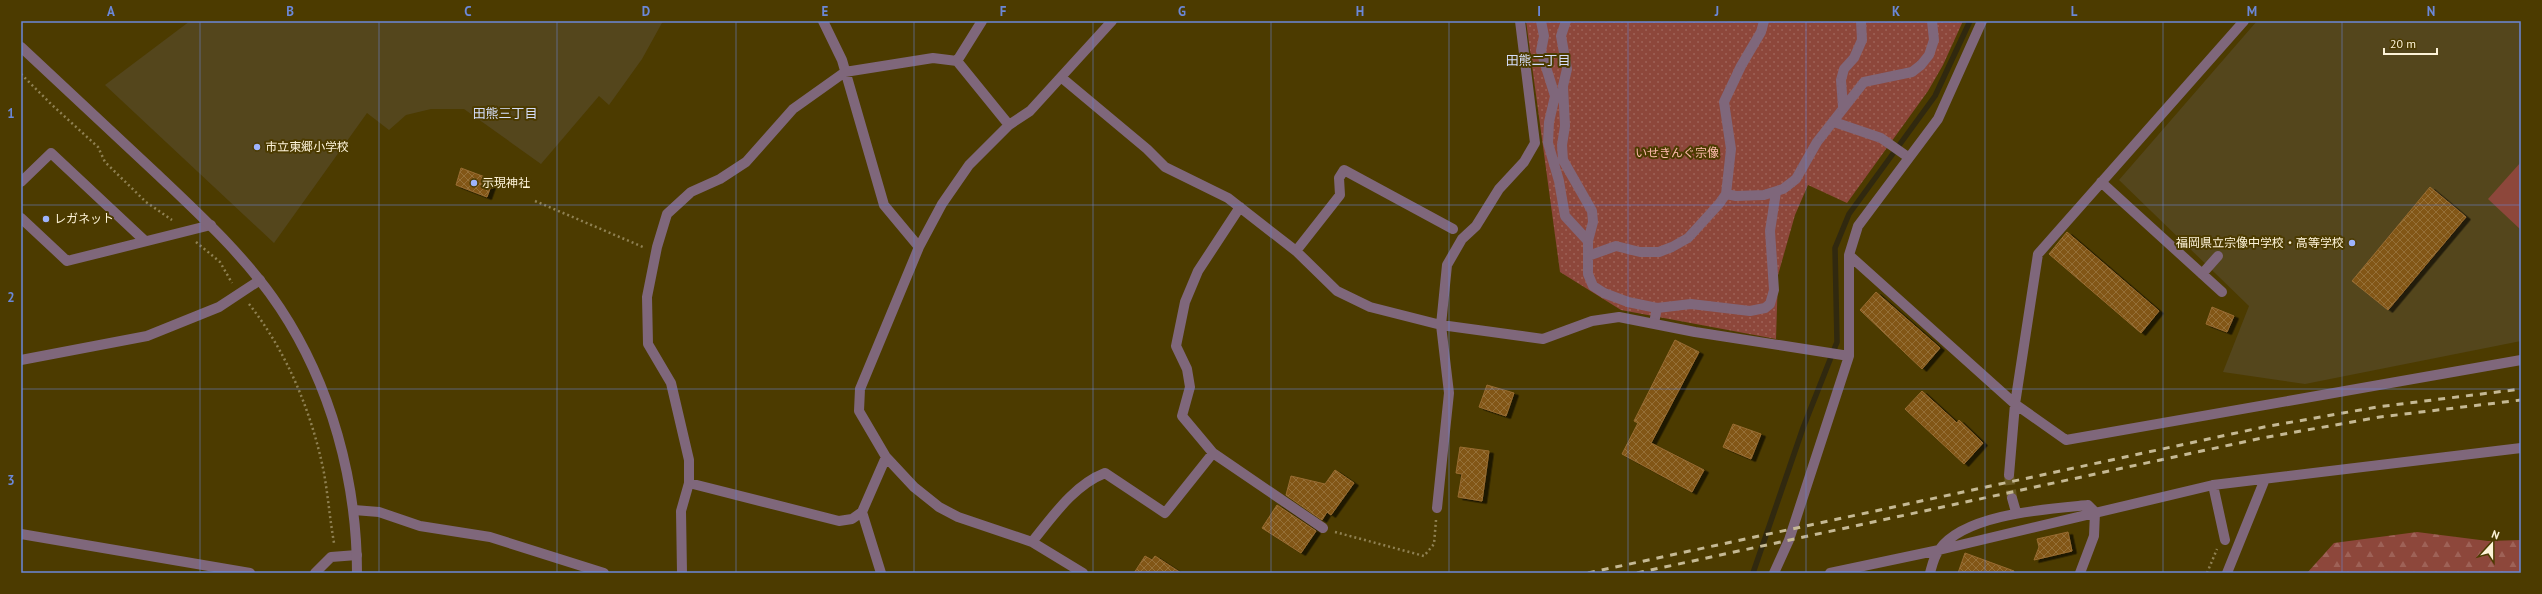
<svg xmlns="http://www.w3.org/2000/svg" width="2542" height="594" font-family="'PT Sans','Noto Sans JP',sans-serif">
  <defs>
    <pattern id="forest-firs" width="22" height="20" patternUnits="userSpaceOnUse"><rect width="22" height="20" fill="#8d473b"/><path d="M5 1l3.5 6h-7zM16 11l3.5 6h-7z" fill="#9e6257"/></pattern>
    <pattern id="park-dots" width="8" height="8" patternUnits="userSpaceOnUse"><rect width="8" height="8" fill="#8d473b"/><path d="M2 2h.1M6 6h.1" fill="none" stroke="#9e6257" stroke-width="1.8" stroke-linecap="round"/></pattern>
    <pattern id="building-cross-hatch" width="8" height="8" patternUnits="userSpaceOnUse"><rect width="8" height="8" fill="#825618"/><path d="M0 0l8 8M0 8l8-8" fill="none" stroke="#956f39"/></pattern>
    <filter id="shadow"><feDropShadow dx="4.5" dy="2.5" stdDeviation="0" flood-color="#0009"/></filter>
  </defs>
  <rect width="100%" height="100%" fill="#4c3b00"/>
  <path fill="#54461c" d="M190,21H663L642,59L609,105L599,96L541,164L464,109H431L406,115L389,130L367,113L274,243L105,85Z
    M2257,21H2521V341L2305,384L2223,372L2249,306L2119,180Z"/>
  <path fill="url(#forest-firs)" d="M2417,532L2488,541L2521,540V573H2307L2334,543Z"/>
  <path fill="url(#park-dots)" d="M1526,21H1963L1943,65L1928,91L1847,203L1808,185L1795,215L1778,275L1776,339L1621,310L1560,272Z"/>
  <path fill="#8d473b" d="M2521,162V230L2488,199Z"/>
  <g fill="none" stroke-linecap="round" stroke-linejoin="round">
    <path stroke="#31290f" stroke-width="5.5" d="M1753,573L1803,428L1837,342L1835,248L1849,214L1935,96L1970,21"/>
  </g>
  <path fill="url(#building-cross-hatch)" stroke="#986c31" filter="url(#shadow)" d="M461,168L493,180L487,197L456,185Z
    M2430,187L2466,217L2388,310L2352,281Z
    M2067,232L2159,311L2141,333L2049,254Z
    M1876,292L1940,348L1922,369L1860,310Z
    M2212,307L2234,316L2227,332L2206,324Z
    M1675,340L1699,352L1651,443L1704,470L1692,492L1622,454L1638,423L1634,421Z
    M1487,385L1514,393L1506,416L1479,407Z
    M1922,391L1957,423L1959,420L1983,443L1964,464L1905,409Z
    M1733,424L1761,434L1751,459L1723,447Z
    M1460,447L1489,451L1482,501L1458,497L1462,474L1456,473Z
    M1335,470L1354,483L1331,515L1327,512L1322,520L1286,495L1291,476L1325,484Z
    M1277,505L1316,531L1301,553L1262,528Z
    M2068,532L2072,551L2034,560L2039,547L2037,539Z
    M1965,553L2014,571L2013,573H1958Z
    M1145,556L1152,560L1155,556L1181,573H1134Z"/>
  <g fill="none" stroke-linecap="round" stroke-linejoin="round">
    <path stroke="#675720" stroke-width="10" stroke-dasharray="10 5" stroke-linecap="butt" d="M2009,475L2012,498"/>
    <path stroke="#8f8152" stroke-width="2.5" stroke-dasharray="2 3" stroke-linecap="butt" d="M21,74L51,104L98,147L105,162L146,202L172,220
      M535,201L643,247
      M196,242L220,262L232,283
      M249,304C287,352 312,413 324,473C328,496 330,520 334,543
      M1335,532L1424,556L1434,544L1436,520
      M2207,573L2217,549"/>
    <path stroke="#7f677b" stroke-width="10" d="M1541,21L1544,36L1541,51L1555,96L1549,122L1548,143L1559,181L1565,216L1588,241
      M1566,21L1561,36L1567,69L1563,86L1565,126L1562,145L1563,160L1592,211L1593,222L1588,241V274L1593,286L1604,293L1628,302L1657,308L1654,323
      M1843,107L1841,80L1844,69L1854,58L1862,40L1861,21
      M1834,122L1881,138L1908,157
      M1726,194L1736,196L1764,195L1783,189L1796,179L1817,142L1864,82L1912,72L1921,65L1929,55L1934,40L1932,21
      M1588,256L1616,246L1640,252H1659L1672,247L1688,238L1719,204L1726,194L1731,149L1724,102L1741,66L1761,32L1764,21
      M1657,308L1691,304L1750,311L1765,308L1770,304L1774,290L1770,231L1776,192"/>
    <path stroke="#7f677b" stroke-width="10" d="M823,21L842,60L884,205L919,247
      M957,61L982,21
      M1062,78L1147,149L1165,167L1228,198L1296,251L1337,291L1370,307L1441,325L1543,339L1592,321L1619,317L1695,332L1849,356
      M21,182L51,153L145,241
      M2101,182L2222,292
      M1240,207L1198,271L1185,302L1176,346L1187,369L1190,387L1182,416L1213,453L1323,528
      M21,218L67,261L211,225
      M1296,251L1340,195L1339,178L1344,170L1453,229
      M1849,255L2015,404L2066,440L2521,360
      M2202,274L2218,256
      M21,360L147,336L219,307L260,280
      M2009,475L2015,404L2038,254L2244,21
      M689,483L839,521L852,519L862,512L886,457
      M2213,485L2225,540
      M2012,498L2016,512
      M1437,508L1449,393L1441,325L1447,265L1462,239L1476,226L1499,189L1524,162L1535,143L1520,21
      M354,510L379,512L420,526L490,537L604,573
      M862,512L881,573
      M21,534L250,573
      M1032,542C1053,516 1074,485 1105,473L1165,513L1213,453
      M315,573L331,557L357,555
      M682,573L681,511L689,483V460L671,383L648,344L647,297L657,247L667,214L691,192L720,179L746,162L793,109L845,72L933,58L957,61L1009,125
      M1083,573L1032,542L958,517L939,507L914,487L886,457L859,411L860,389L919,247L942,204L969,165L1009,125L1030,111L1112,21
      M1774,573L1789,540L1849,356V255L1858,226L1938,119L1982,21
      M1830,573L1939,550L2213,485L2521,448
      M1930,573C1932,566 1934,556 1939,550C1964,514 2047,509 2088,505L2095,512
      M2080,573L2094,536L2095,512
      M2227,573L2265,479"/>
    <path stroke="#7f677b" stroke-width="10" d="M21,47C67,90 113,133 159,176C202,217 247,258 280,308C331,385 357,481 357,573"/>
    <path stroke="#c5b994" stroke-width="3" stroke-dasharray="7 7" stroke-linecap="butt" d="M1588,573L2264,427L2377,407L2521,389
      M1637,573L2262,438L2380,417L2521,400"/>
  </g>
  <path fill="none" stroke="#6b88d8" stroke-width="1" stroke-opacity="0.55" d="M200,21V573M379,21V573M557,21V573M736,21V573M914,21V573M1093,21V573M1271,21V573M1449,21V573M1628,21V573M1806,21V573M1985,21V573M2163,21V573M2342,21V573M21,205H2521M21,389H2521"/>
  <g fill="#9eb4fd" stroke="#4c3b00" stroke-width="1.5">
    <circle cx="257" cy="147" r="4"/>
    <circle cx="474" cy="183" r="4"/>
    <circle cx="46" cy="219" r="4"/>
    <circle cx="2352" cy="243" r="4"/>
  </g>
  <g text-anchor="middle" stroke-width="4" stroke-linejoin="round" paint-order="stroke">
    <g font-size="12" fill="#fdf3d8" stroke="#4c3b00" text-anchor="start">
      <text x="265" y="151">市立東郷小学校</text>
      <text x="482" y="187">示現神社</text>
      <text x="54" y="223">レガネット</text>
      <text x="2344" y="247" text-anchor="end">福岡県立宗像中学校・高等学校</text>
    </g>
    <g font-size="12" fill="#ffbbae" stroke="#4c3b00">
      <text x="1677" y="157">いせきんぐ宗像</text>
    </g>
    <g font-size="13" fill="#d6dffb" stroke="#4c3b00">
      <text x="1538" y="65">田熊二丁目</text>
      <text x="505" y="118">田熊三丁目</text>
    </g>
  </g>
  <rect width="2542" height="594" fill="none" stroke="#4c3b00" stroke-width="44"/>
  <g transform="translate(2492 544) rotate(21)" stroke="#4c3b00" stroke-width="3" paint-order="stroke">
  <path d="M0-3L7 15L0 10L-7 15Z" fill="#fdf3d8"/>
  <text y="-6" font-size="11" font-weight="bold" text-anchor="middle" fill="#fdf3d8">N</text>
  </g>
  <path d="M2384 48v6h53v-6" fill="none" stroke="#fdf3d8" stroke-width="2"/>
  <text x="2390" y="48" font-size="12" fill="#fdf3d8" stroke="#4c3b00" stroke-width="3" paint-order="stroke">20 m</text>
  <rect x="22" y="22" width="2498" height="550" fill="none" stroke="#6b88d8" stroke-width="1.5"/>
  <g font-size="13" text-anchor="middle" font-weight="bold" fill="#6b88d8">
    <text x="111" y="16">A</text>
    <text x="290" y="16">B</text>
    <text x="468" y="16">C</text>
    <text x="646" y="16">D</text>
    <text x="825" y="16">E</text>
    <text x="1003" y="16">F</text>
    <text x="1182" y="16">G</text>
    <text x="1360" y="16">H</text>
    <text x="1539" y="16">I</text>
    <text x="1717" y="16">J</text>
    <text x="1896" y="16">K</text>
    <text x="2074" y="16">L</text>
    <text x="2252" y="16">M</text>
    <text x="2431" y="16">N</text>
    <text x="11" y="118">1</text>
    <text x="11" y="302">2</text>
    <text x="11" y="485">3</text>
  </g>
</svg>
